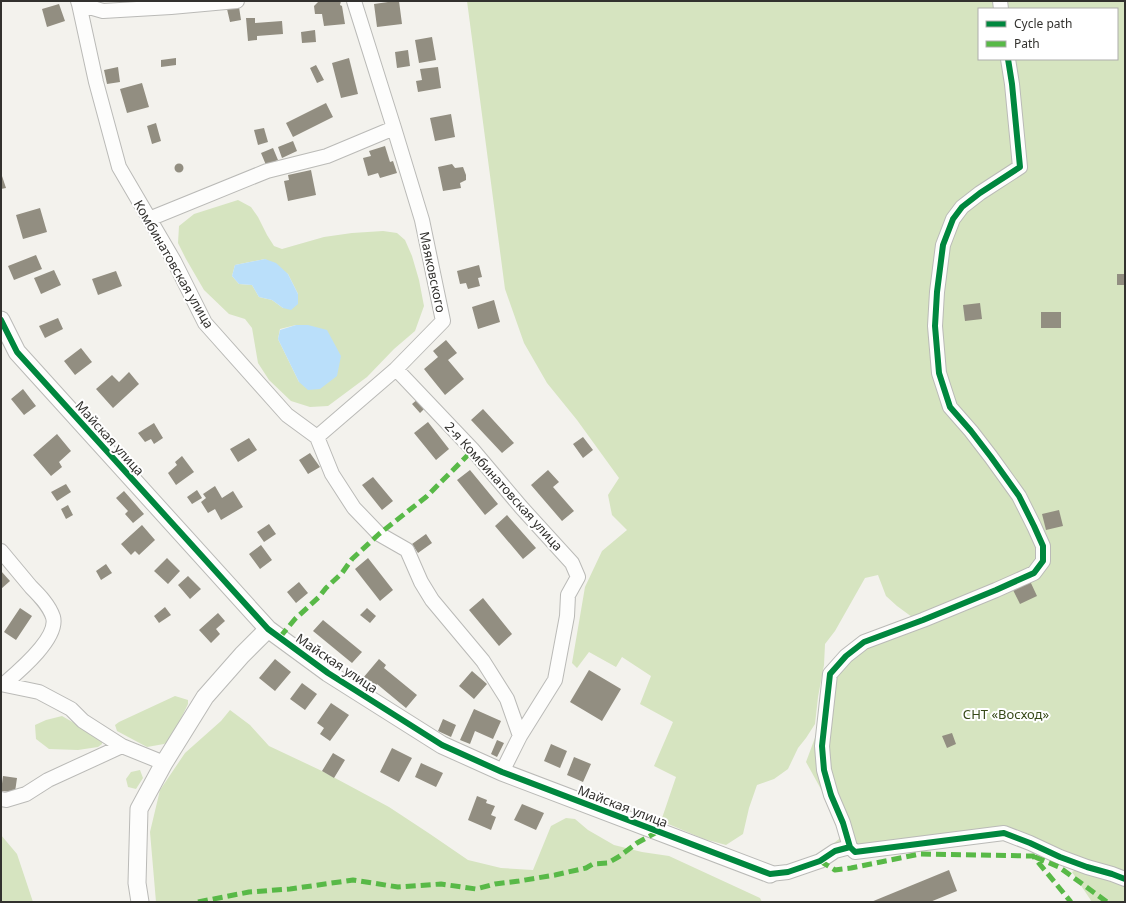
<svg xmlns="http://www.w3.org/2000/svg" width="1126" height="903" font-family="'Noto Sans',sans-serif">
  <rect width="100%" height="100%" fill="#f3f2ed"/>
  <path fill="#d6e4c0" fill-rule="evenodd" d="M467,1H1125V902H1092L1072,872L1079,868L1004,833L824,851L839,839L841,831L838,820L806,762L816,735L830,674L846,656L912,617L897,606L886,596L878,575L865,578L835,631L825,644L824,665L818,697L815,724L806,738L798,748L788,769L774,779L757,785L749,808L743,834L726,845L704,839L661,821L676,777L654,766L673,722L640,704L651,676L622,657L616,667L589,652L577,668L572,663L585,587L602,551L627,530L612,515L608,495L619,478L577,420L547,383L524,343L505,289ZM979,9H1117V59H979Z
    M238,200L251,207L258,217L267,235L274,246L282,249L324,237L352,233L383,231L397,233L405,240L412,256L419,280L424,306L415,331L394,349L367,377L328,406L310,407L291,401L269,380L258,363L252,328L245,319L229,314L204,290L186,259L178,243L179,226L194,214ZM265,259L288,274L298,294L283,308L272,300L259,297L252,285L239,284L232,276L235,265ZM296,325H308L299,382L278,339L280,329Z
    M175,696L188,700V704L171,739L164,744L147,747L117,731L115,725L119,722Z
    M230,710L250,725L269,746L322,771L389,807L430,834L468,860L501,868L533,870L551,826L566,818L575,819L588,830L614,845L642,852L669,856L760,898L762,902H156L150,832L160,790L185,753L221,721Z
    M62,716L102,739V744L98,747L78,750L49,749L36,739L35,725L46,720Z
    M140,770L143,778L136,789L128,787L126,779L131,772Z
    M1,835L17,854L33,902H1Z"/>
  <path fill="#badffa" d="M265,259L276,263L288,274L298,294V304L291,310L283,308L272,300L259,297L252,285L239,284L232,276L235,265Z
    M296,325H308L327,330L341,356L337,376L320,389L308,390L299,382L278,339L280,330Z"/>
  <path fill="#928e81" d="M319,1H341L340,5L342,6L345,24L324,26L322,14H315L314,6Z
    M395,1H399L402,24L377,27L374,4Z
    M59,4L65,21L47,27L42,9Z
    M239,7L241,20L230,22L227,9Z
    M246,18H255V23L282,21L283,34L257,36V40L248,41Z
    M315,30L316,42L302,43L301,32Z
    M432,37L436,60L419,63L415,40Z
    M408,50L410,66L397,68L395,52Z
    M176,58V65L161,67V60Z
    M349,58L358,94L341,98L332,63Z
    M316,65L324,80L317,83L310,68Z
    M118,67L120,82L107,84L104,70Z
    M438,67L441,88L418,92L416,81L422,80L420,69Z
    M142,83L149,107L127,113L120,89Z
    M326,103L333,117L293,137L286,123Z
    M451,114L455,137L435,141L430,118Z
    M156,123L161,141L152,144L147,126Z
    M264,128L268,142L258,145L254,130Z
    M293,141L297,151L282,158L278,147Z
    M385,146L390,162L393,161L397,173L380,178L378,173L368,176L363,158L371,156L369,151Z
    M273,148L278,160L266,165L261,153Z
    M174.5 168a4.5 4.5 0 1 1 9 0a4.5 4.5 0 1 1-9 0Z
    M452,164L455,168L463,167L466,175V180L460,183L461,188L443,191L438,167Z
    M311,170L316,195L288,201L284,181L289,180L288,175Z
    M1,173L6,188L1,189Z
    M40,208L47,232L23,239L16,215Z
    M36,255L42,269L14,280L8,266Z
    M479,265L482,277L478,278L480,286L468,289L466,283L460,284L457,271Z
    M54,270L61,285L41,294L34,278Z
    M116,271L122,286L98,295L92,279Z
    M1117,274H1125V285H1117Z
    M494,300L500,322L478,329L472,307Z
    M980,303L982,319L965,321L963,305Z
    M1041,312H1061V328H1041Z
    M58,318L63,329L45,338L39,326Z
    M446,340L457,353L448,360L464,379L445,395L424,369L438,357L433,351Z
    M81,348L92,362L75,375L64,361Z
    M129,372L139,384L113,408L96,389L112,375L119,382Z
    M23,389L36,406L24,415L11,399Z
    M418,399L425,408L420,413L412,404Z
    M483,409L514,443L502,453L471,420Z
    M428,422L449,449L436,460L414,433Z
    M154,423L163,438L154,444L151,439L145,442L138,433Z
    M57,434L71,451L59,462L62,467L51,476L33,455Z
    M583,437L593,450L583,458L573,444Z
    M249,438L257,450L238,462L230,449Z
    M310,453L320,467L308,474L299,460Z
    M182,456L194,472L176,485L168,473L177,465L175,462Z
    M470,470L498,504L485,515L457,480Z
    M548,470L559,482L553,487L574,511L562,521L531,485Z
    M373,477L393,501L382,510L362,485Z
    M66,484L71,492L57,501L51,492Z
    M215,486L222,498L233,491L243,507L221,520L215,509L208,513L201,502L206,498L203,494Z
    M197,490L202,498L192,504L187,497Z
    M124,491L144,514L133,523L125,514L128,511L116,498Z
    M68,505L73,515L66,519L61,509Z
    M1059,510L1063,526L1046,530L1042,514Z
    M507,515L536,548L523,559L495,526Z
    M269,524L276,534L264,542L257,532Z
    M142,525L155,540L139,555L135,551L131,555L121,544Z
    M426,534L432,543L418,553L412,544Z
    M261,545L272,560L260,569L249,554Z
    M167,558L180,571L168,584L154,571Z
    M368,558L393,590L380,601L355,569Z
    M106,564L112,573L101,580L96,571Z
    M1,571L10,581L1,589Z
    M188,576L201,589L190,599L178,585Z
    M1030,581L1037,596L1020,604L1013,590Z
    M299,582L308,593L296,603L287,592Z
    M483,598L512,634L499,646L469,610Z
    M165,607L171,615L159,623L154,616Z
    M20,608L32,616L16,640L4,632Z
    M367,608L376,616L370,623L360,615Z
    M218,613L225,621L216,629L220,634L211,643L199,630Z
    M323,620L362,652L352,663L313,631Z
    M275,659L291,672L275,691L259,678Z
    M379,659L386,665L384,668L417,695L406,708L377,684L375,688L363,678Z
    M589,670L621,689L602,721L570,702Z
    M472,671L487,684L474,699L459,686Z
    M302,683L317,694L305,710L290,699Z
    M331,703L349,715L330,741L320,734L324,728L317,723Z
    M474,709L501,721L493,739L475,731L470,744L460,740Z
    M443,719L456,725L451,737L438,731Z
    M952,733L956,744L947,748L942,736Z
    M497,740L504,743L497,757L491,754Z
    M551,744L567,751L560,768L544,761Z
    M392,748L412,758L399,782L380,772Z
    M333,753L345,760L334,778L322,771Z
    M574,757L591,764L583,782L567,775Z
    M421,763L443,773L436,787L415,777Z
    M3,776L17,778L15,792L1,791Z
    M477,796L487,800L486,803L495,806L491,815L496,817L491,830L468,820Z
    M522,804L544,813L536,830L514,820Z
    M949,870L957,891L930,902H871Z"/>
  <g fill="none" stroke-linecap="round" stroke-linejoin="round">
    <defs>
      <path id="minor" d="M78,1L79,4L96,82L119,167L174,261L205,323L287,415L317,437L332,474L354,508L379,534L407,550L421,582L432,600L483,661L507,699L520,736
        M1000,1L1001,9
        M79,4L103,11L171,7L237,1
        M1008,59L1012,84L1020,167L980,193L962,207L953,219L943,245L937,292L935,326L939,373L950,407L971,431L991,457L1019,496L1034,526L1043,546V561L1034,573L996,590L923,620L864,642L846,656L830,674L822,746L824,770L831,795L843,823L850,847L855,852L1004,833L1030,843L1060,857L1087,867L1112,874L1125,879
        M149,219L267,171L327,156L394,128
        M396,369L472,449L521,507L572,563L578,577L568,595L567,616L555,680L520,736L502,772
        M317,437L396,369L443,321L422,220L394,128L354,1
        M1,551C11,563 21,575 31,587C39,595 49,605 53,617C59,638 18,672 4,684
        M1,684L39,692L71,709L83,721L122,746L164,763
        M1,799L6,800L26,794L48,780L122,746
        M770,874L788,872L820,861L835,851L850,847"/>
      <path id="tertiary" d="M1,320L17,352L268,629L328,673L442,745L502,772L770,874
        M140,902L137,883L139,809L164,763L205,697L242,655L268,629"/>
    </defs>
    <use href="#minor" stroke="#babab7" stroke-width="16"/>
    <use href="#tertiary" stroke="#babab7" stroke-width="19"/>
    <use href="#minor" stroke="#fdfdfc" stroke-width="14"/>
    <use href="#tertiary" stroke="#fdfdfc" stroke-width="17"/>
    <path stroke="#58b947" stroke-width="5" stroke-dasharray="10 5" stroke-linecap="butt" d="M280,637L295,619L319,597L326,588L342,573L352,559L379,534L426,497L473,450
      M1035,857L1059,867L1107,902
      M820,861L835,870L851,868L920,854L1033,856L1071,902
      M198,902L249,892L290,889L353,880L398,887L441,884L476,889L495,884L519,881L555,875L586,868L593,864L608,863L620,856L637,843L659,831"/>
    <defs>
      <path id="cycleway" d="M1008,59L1012,84L1020,167L980,193L962,207L953,219L943,245L937,292L935,326L939,373L950,407L971,431L991,457L1019,496L1034,526L1043,546V561L1034,573L996,590L923,620L864,642L846,656L830,674L822,746L824,770L831,795L843,823L850,847L855,852L1004,833L1030,843L1060,857L1087,867L1112,874L1125,879
        M1,320L17,352L268,629L328,673L442,745L502,772L770,874L788,872L820,861L835,851L850,847"/>
    </defs>
    <use href="#cycleway" stroke="#fff" stroke-width="8"/>
    <use href="#cycleway" stroke="#00873e" stroke-width="6"/>
  </g>
  <g text-anchor="middle" stroke-width="4" stroke-linejoin="round" paint-order="stroke">
    <g font-size="13" fill="#32312e" stroke="#fff">
      <text transform="translate(174 264) rotate(60)" y="5">Комбинатовская улица</text>
      <text transform="translate(433 272) rotate(78)" y="5">Маяковского</text>
      <text transform="translate(110 438) rotate(48)" y="5">Майская улица</text>
      <text transform="translate(504 486) rotate(48)" y="5">2-я Комбинатовская улица</text>
      <text transform="translate(337 663) rotate(34)" y="5">Майская улица</text>
      <text transform="translate(623 806) rotate(21)" y="5">Майская улица</text>
    </g>
    <g font-size="13" fill="#364918" stroke="#fff">
      <text x="1006" y="719">СНТ «Восход»</text>
    </g>
  </g>
  <rect width="1126" height="903" fill="none" stroke="#32312e" stroke-width="4"/>
  <rect x="978" y="8" width="140" height="52" fill="#ffffff" stroke="#adadab"/>
  <rect x="986" y="21" width="20" height="6" fill="#00873e" stroke="#adadab"/>
  <text x="1014" y="28" font-size="12" fill="#32312e">Cycle path</text>
  <rect x="986" y="41" width="20" height="6" fill="#58b947" stroke="#adadab"/>
  <text x="1014" y="48" font-size="12" fill="#32312e">Path</text>
</svg>
